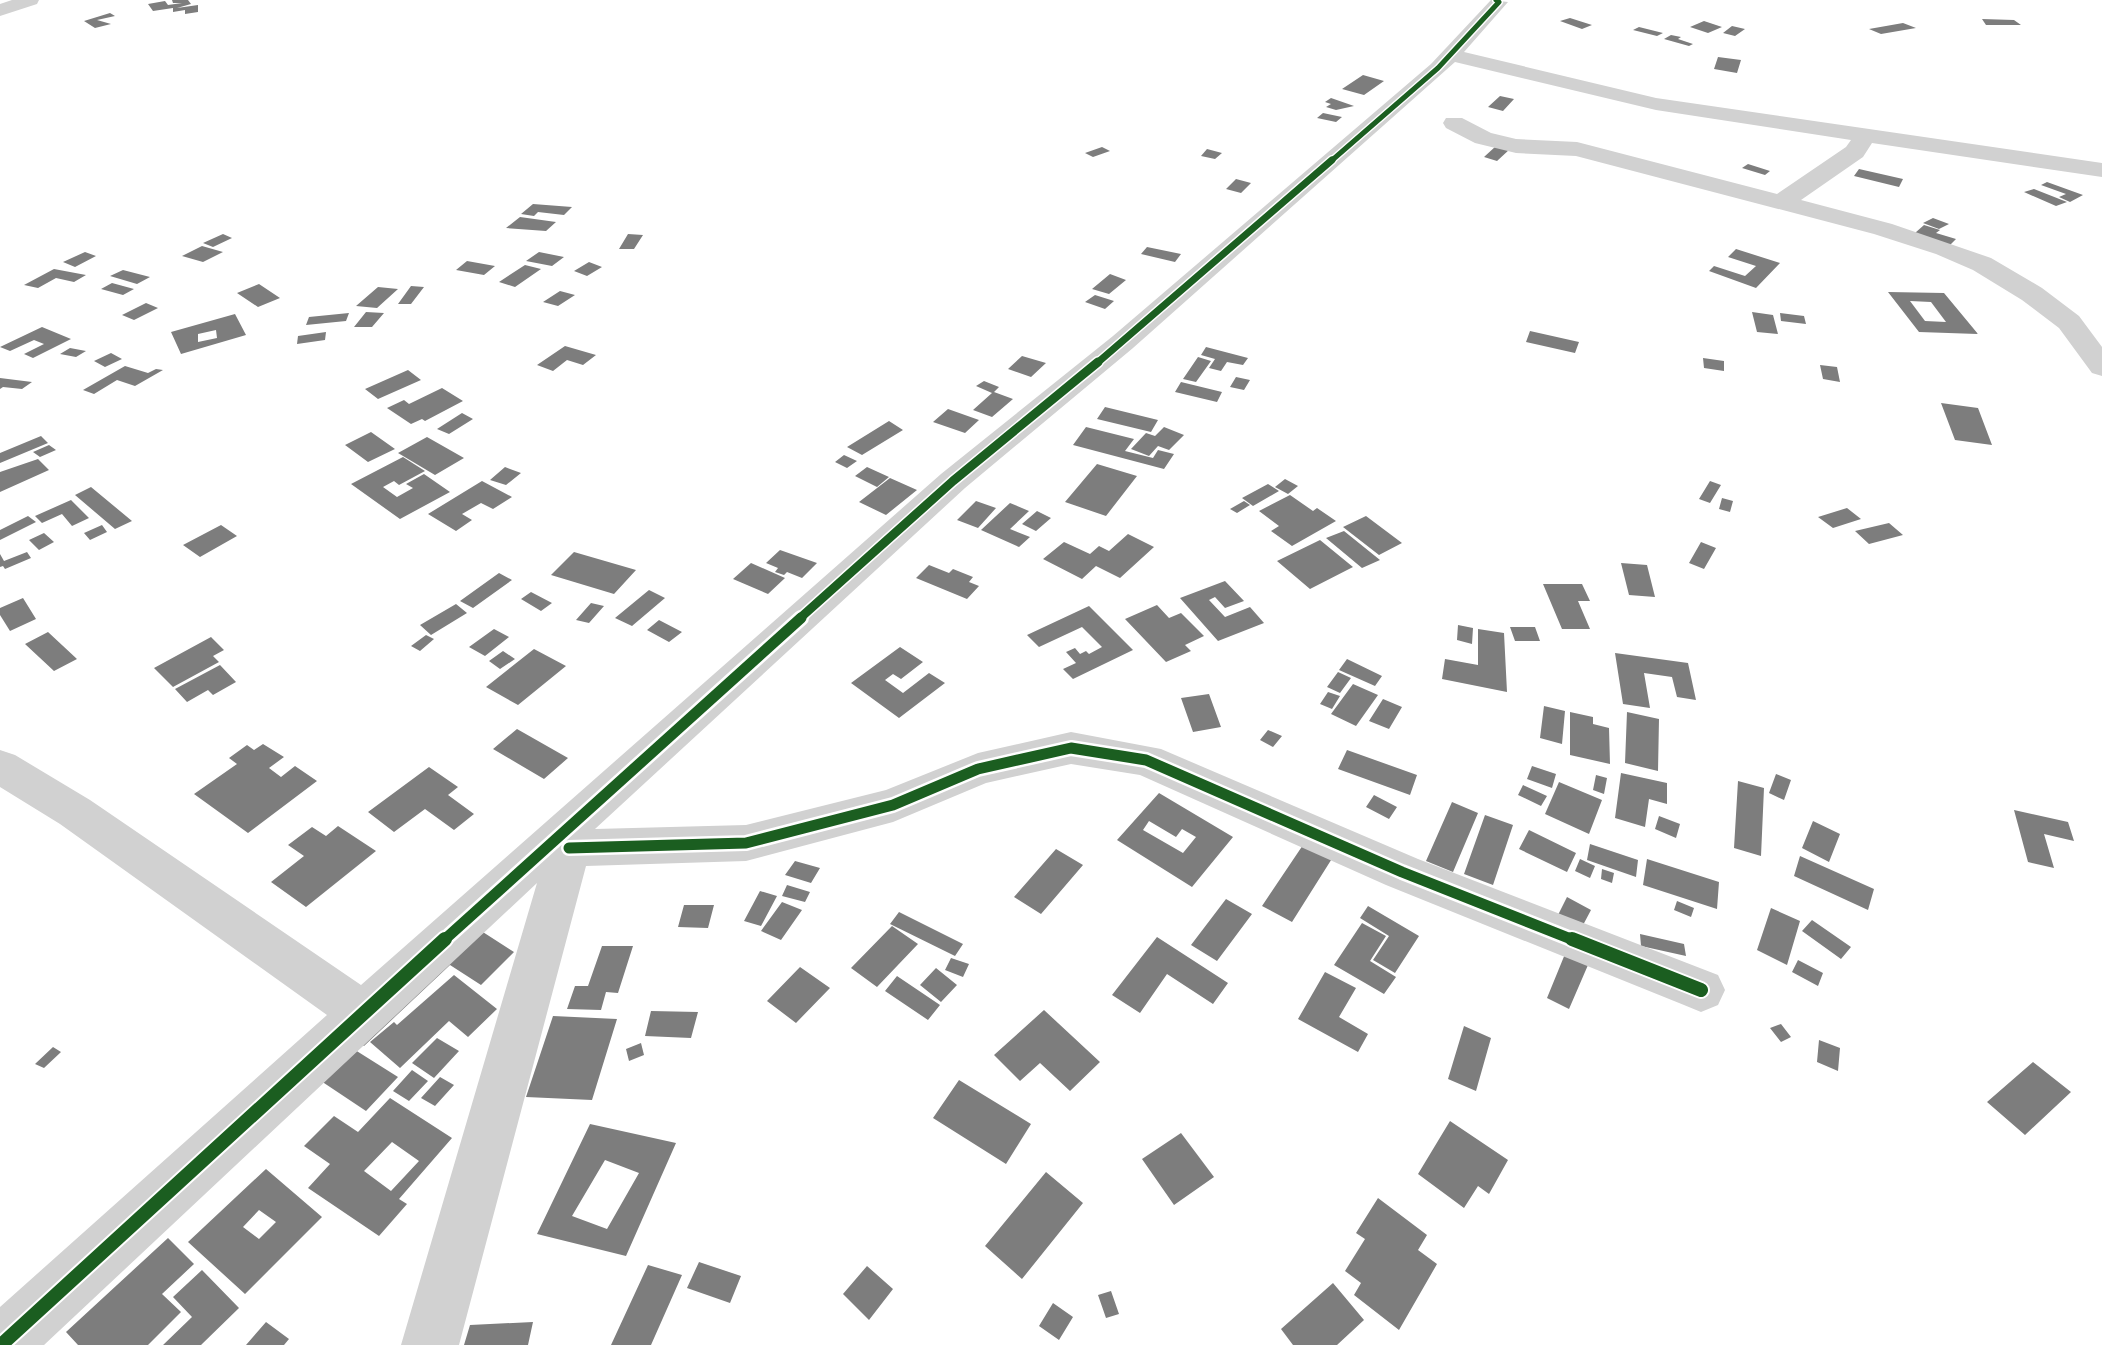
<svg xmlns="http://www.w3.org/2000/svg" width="2102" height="1345" font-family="Signika,sans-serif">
  <rect width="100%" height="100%" fill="#fff"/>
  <path fill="#7d7d7d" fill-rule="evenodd" d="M172,0H188L191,4L177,8L198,5V12L185,14V10L173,12V8L153,11L148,4L165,1L168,5L182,3H173Z
    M110,13L115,16L97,20L111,24L95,28L84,21Z
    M1570,18L1592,25L1582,29L1560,21Z
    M1982,19L2014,20L2021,25H1986Z
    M1704,21L1722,27L1708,33L1690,27Z
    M1903,23L1916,28L1881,34L1869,29Z
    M1732,26L1745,29L1735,36L1723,33Z
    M1639,27L1663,33L1657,36L1633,30Z
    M1671,35L1681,37L1678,39L1693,44L1689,46L1664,39Z
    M1718,57L1741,60L1737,73L1714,69Z
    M1363,75L1384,81L1364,95L1342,89Z
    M1500,96L1514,99L1503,111L1488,107Z
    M1331,98L1354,106L1336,110L1326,107L1331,104L1325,102Z
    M1323,113L1342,117L1336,122L1317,118Z
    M1496,146L1510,149L1497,161L1484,157Z
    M1102,147L1110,151L1093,157L1085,153Z
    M1207,149L1222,153L1215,159L1201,156Z
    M1748,164L1770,171L1765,175L1742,168Z
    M1859,169L1903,179L1899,187L1854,176Z
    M1236,179L1251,183L1241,193L1226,189Z
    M2047,182L2083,195L2070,202L2059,197L2066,194L2041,185Z
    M2034,189L2067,202L2056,206L2024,192Z
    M533,204L572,207L564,215L538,212L534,216L521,214Z
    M520,217L556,222L546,231L506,228Z
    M1933,218L1949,224L1939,229L1923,223Z
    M1924,225L1940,230L1936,233L1956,239L1950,245L1915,233Z
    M223,234L232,238L213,247L203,243Z
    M628,234L643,235L634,249H619Z
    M202,246L223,252L203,262L182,256Z
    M1147,247L1181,254L1175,262L1141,254Z
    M1736,249L1780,263L1756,288L1709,271L1714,266L1745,276L1756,266L1728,257Z
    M85,252L96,256L75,267L63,262Z
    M539,252L564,257L552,266L526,261Z
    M467,261L495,266L484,275L456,270Z
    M589,262L602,267L587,276L574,271Z
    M525,265L541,269L515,287L499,282Z
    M54,269L86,275L74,282L56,278L38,288L24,285Z
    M123,270L150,277L137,284L110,276Z
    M1110,274L1126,280L1109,294L1092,289Z
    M112,283L134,289L123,295L101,289Z
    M259,284L280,298L258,307L237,293Z
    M411,286L424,287L411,304H398Z
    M378,287L398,289L377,308L356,306Z
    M560,291L575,295L558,306L543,302Z
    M1888,292L1944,293L1978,334L1919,332ZM1910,301L1931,302L1946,322L1925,321Z
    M1095,295L1114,301L1105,309L1085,302Z
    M146,303L158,308L134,320L122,315Z
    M366,312L384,313L372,327H354Z
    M1752,312L1773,315L1778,334L1757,332Z
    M349,313L346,321L306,325L309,317Z
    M1780,313L1804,316L1806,324L1781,321Z
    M235,314L246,335L181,354L171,332ZM216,330L217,338L198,342V334Z
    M42,327L71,339L33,358L24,354L44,344L34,340L10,351L0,347Z
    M1530,331L1579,342L1575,353L1526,342Z
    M326,332L325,340L297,344L298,336Z
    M565,346L596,355L583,365L567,360L553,371L537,365Z
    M1206,347L1248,358L1243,365L1227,362L1221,371L1209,368L1215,359L1201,355Z
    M70,348L86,351L76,357L60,354Z
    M111,353L122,359L105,367L94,361Z
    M1022,356L1046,363L1031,377L1008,369Z
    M1198,357L1211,361L1196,382L1183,379Z
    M1703,358L1724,361V371L1704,368Z
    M1820,365L1837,367L1840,382L1823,379Z
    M125,366L148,373L156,369L163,370L135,386L117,380L94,394L83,390Z
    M408,370L421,380L378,399L365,389Z
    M1236,377L1250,380L1244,390L1230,387Z
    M0,378L32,382L22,389L3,387L0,389Z
    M984,381L999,387L994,392L1013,399L992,417L973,410L992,393L976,386Z
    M1181,382L1222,392L1217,402L1175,392Z
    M442,388L463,401L425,421L422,419L411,424L387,408L404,400L409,404Z
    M1941,403L1978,408L1992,445L1955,440Z
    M1105,407L1158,420L1151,432L1097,419Z
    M948,409L979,420L965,433L933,422Z
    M462,413L473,419L449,434L437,429Z
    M889,421L903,430L862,455L847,447Z
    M1086,427L1134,439L1125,451L1153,458L1158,450L1174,454L1164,469L1073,445Z
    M1164,427L1184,435L1169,450L1158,446L1149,456L1131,449L1146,433L1155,436Z
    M371,432L395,449L368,462L345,445Z
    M41,436L48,443L0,463V453Z
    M427,437L464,458L435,475L398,453Z
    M49,445L56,450L40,457L33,452Z
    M844,455L857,461L847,468L835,462Z
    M403,457L425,471L399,485L394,481L383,487L397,497L413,488L406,484L424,474L450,492L400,519L351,484Z
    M38,459L49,470L0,492V472Z
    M1097,464L1137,476L1106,516L1065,502Z
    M505,467L521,473L506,485L490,480Z
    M867,467L889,477L877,487L855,476Z
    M890,478L917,490L886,515L859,502Z
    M1285,479L1298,486L1288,494L1275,487Z
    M482,481L512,497L493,509L481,503L462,514L472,520L456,531L428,514Z
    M1710,481L1721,485L1710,503L1699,499Z
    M1268,484L1279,491L1253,506L1242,498Z
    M91,487L132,521L115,529L75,495Z
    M1290,495L1313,511L1317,508L1336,521L1292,546L1271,531L1279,526L1259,511Z
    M1722,498L1733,501L1730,512L1719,509Z
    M71,500L89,518L72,526L62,514L42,523L35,516Z
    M976,501L996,508L978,528L957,520Z
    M1244,501L1250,505L1237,513L1230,509Z
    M1010,503L1029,511L1010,529L1030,537L1019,547L981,530Z
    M1847,508L1861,519L1833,528L1818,517Z
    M1037,511L1051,518L1036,531L1022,524Z
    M28,516L36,522L0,540V530Z
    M1366,516L1402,543L1379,555L1343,527Z
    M1889,523L1903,535L1869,544L1855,531Z
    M102,525L107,532L90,540L84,533Z
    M221,525L237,536L200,557L183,545Z
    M1344,531L1380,560L1362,568L1326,538Z
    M44,533L54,542L39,550L29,540Z
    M1128,534L1154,547L1120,578L1096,566L1082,579L1043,559L1064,542L1090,554L1099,546L1109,551Z
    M1320,540L1353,567L1310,589L1277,561Z
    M1701,542L1716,548L1704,569L1689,563Z
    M780,550L817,563L802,578L787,572L784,575L775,572L778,568L766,563Z
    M27,552L31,558L5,569L3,566L0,567V554L4,561Z
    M574,552L636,570L614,594L551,575Z
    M751,563L785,578L768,594L733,579Z
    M1621,563L1647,565L1655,597L1629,595Z
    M929,565L949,573L953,569L973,577L969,582L979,586L967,599L916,578Z
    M499,573L512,580L473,608L460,601Z
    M1225,581L1244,601L1225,608L1215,597L1209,600L1225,617L1250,607L1264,623L1218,641L1180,598Z
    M1543,584H1582L1590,601H1578L1590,629H1562Z
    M649,590L665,598L632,626L615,618Z
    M531,592L552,603L541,611L521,599Z
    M23,598L36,619L10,631L0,615V608Z
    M591,603L604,606L589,623L576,620Z
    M456,604L467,613L431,635L420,625Z
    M1157,605L1169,618L1181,613L1204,636L1185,645L1191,651L1166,662L1125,619Z
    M1089,606L1133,650L1073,679L1063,669L1076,663L1066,652L1075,648L1080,654L1086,651L1089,654L1102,647L1082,627L1039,647L1027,635Z
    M659,620L682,632L669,642L647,630Z
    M1458,625L1473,628L1472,644L1457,640Z
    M1510,627H1535L1540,641H1515Z
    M494,629L509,637L485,656L469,647Z
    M1478,629L1504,633L1507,692L1442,679L1445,659L1478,665Z
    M48,632L77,659L54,671L25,644Z
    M426,635L434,639L420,651L411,646Z
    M211,637L224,650L213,656L219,662L173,687L154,668Z
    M900,647L923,662L901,679L893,674L885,680L903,693L929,673L945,683L899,718L851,683Z
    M534,649L566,666L518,705L486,687Z
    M503,651L515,659L500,669L489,661Z
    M1615,653L1688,663L1696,700L1677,697L1672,677L1644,673L1650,708L1623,704Z
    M1347,659L1382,676L1375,686L1339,670Z
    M220,665L236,682L213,695L208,690L187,702L175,689Z
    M1338,672L1351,678L1340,693L1327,687Z
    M1353,684L1378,695L1356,726L1331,714Z
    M1328,692L1340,696L1332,709L1320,704Z
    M1209,694L1221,727L1193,732L1181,698Z
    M1383,699L1402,707L1389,729L1369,721Z
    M1544,706L1565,711L1562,744L1540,738Z
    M1570,712L1593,717V724L1609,728L1610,764L1570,755Z
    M1627,712L1659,719L1658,771L1625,763Z
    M517,729L568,758L544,779L493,749Z
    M1268,730L1282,736L1273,747L1260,740Z
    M263,744L284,757L269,768L281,777L295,766L317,781L248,833L194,794L237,764L229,758L247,745L254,750Z
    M1347,750L1417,775L1410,795L1338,769Z
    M1532,766L1556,774L1552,788L1527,779Z
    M429,767L458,787L448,795L474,814L454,830L425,809L394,832L368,812Z
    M1621,773L1667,783V804L1649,799L1645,827L1615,818Z
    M1776,774L1791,780L1784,800L1769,793Z
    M1596,775L1607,778L1604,794L1593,790Z
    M1738,781L1764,788L1761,856L1734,848Z
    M1559,782L1602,800L1589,834L1545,814Z
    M1523,785L1547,796L1541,806L1518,795Z
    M1159,793L1233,837L1192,887L1117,840ZM1149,821L1176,837L1182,829L1196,837L1183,853L1143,830Z
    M1374,795L1397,807L1389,819L1366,807Z
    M1452,802L1478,813L1453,872L1426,861Z
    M2014,810L2068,822L2074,841L2044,834L2054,868L2028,862Z
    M1485,815L1513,825L1493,885L1464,874Z
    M1659,816L1680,824L1676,838L1655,829Z
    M1813,821L1840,834L1829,862L1802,848Z
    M338,826L376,851L306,907L271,882L304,856L288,845L312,827L326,836Z
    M1529,830L1576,853L1567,872L1519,849Z
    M1305,842L1333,857L1292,922L1262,906Z
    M1590,844L1638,860L1636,877L1587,860Z
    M1056,849L1083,865L1041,914L1014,897Z
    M1800,856L1874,889L1868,910L1794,876Z
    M1580,859L1595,866L1590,878L1575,871Z
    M1647,859L1719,882L1717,909L1643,885Z
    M795,861L820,868L811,883L785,875Z
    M1602,869L1614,873L1612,883L1601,879Z
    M787,885L810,892L805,902L782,896Z
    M760,891L777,896L761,926L744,921Z
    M1567,897L1591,910L1582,927L1558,915Z
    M1226,899L1252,914L1217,961L1191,945Z
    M1677,901L1694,908L1691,917L1674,910Z
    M782,902L802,910L781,940L761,931Z
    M684,905H714L708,928L678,927Z
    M1368,906L1419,936L1395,973L1373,960L1389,936L1360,918Z
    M1771,908L1800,921L1787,965L1757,950Z
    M899,912L963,944L955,956L890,924Z
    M1812,920L1851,947L1841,959L1802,931Z
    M1362,923L1386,936L1370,961L1396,977L1384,994L1334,965Z
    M472,925L514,952L481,985L450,965L364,1046L352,1038Z
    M892,926L918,944L877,987L851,968Z
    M1640,934L1684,944L1686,956L1641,946Z
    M1157,937L1228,983L1213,1004L1167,974L1140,1013L1112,995Z
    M602,946H633L618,993L606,992L601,1010L567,1009L575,986H588Z
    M1565,954L1588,965L1569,1009L1547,998Z
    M951,958L969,964L963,977L945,970Z
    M1798,960L1823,973L1818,986L1792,972Z
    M800,967L830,988L796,1023L767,1001Z
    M936,968L957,985L941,1002L920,985Z
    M1325,972L1356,988L1339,1017L1368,1034L1358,1052L1298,1019Z
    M454,975L497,1009L468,1037L449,1021L400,1068L370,1042L394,1022L397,1025Z
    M897,976L940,1005L928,1020L885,991Z
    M1044,1010L1100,1062L1070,1091L1040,1063L1020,1081L994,1055Z
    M651,1011L698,1012L691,1038L645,1036Z
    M553,1016L617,1019L592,1100L526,1097Z
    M1781,1024L1791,1037L1781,1042L1770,1028Z
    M1464,1026L1491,1038L1476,1091L1448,1079Z
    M437,1038L459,1051L434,1078L412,1063Z
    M1819,1040L1840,1048L1838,1071L1817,1062Z
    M344,1043L398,1077L366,1111L312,1075Z
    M641,1043L644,1055L629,1061L626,1049Z
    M53,1047L61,1052L44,1068L35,1064Z
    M2033,1062L2071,1092L2025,1135L1987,1102Z
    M412,1070L428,1081L409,1101L393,1091Z
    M440,1077L454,1085L435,1106L421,1098Z
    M959,1080L1031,1124L1006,1164L933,1118Z
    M390,1098L452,1138L399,1199L407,1204L379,1236L308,1188L330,1164L304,1146L334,1116L358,1132ZM392,1142L419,1161L391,1191L364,1171Z
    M1450,1121L1508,1160L1489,1194L1478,1186L1464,1208L1418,1174Z
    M590,1124L676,1143L626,1256L537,1234ZM605,1160L639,1173L607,1229L572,1216Z
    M1181,1133L1214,1177L1174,1205L1142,1159Z
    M266,1169L322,1217L245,1294L188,1242ZM259,1210L276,1222L259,1239L243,1227Z
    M1046,1172L1083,1203L1022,1279L985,1246Z
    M1378,1198L1427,1235L1418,1250L1437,1264L1399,1330L1354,1295L1361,1283L1345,1271L1365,1239L1356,1233Z
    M168,1238L194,1264L162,1294L181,1312L148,1345H78L66,1332Z
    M699,1262L741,1276L730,1303L687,1288Z
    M648,1265L682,1275L651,1345H611Z
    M867,1266L893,1289L869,1320L843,1294Z
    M202,1270L239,1308L201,1345H163L192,1317L173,1297Z
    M1333,1283L1364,1320L1337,1345H1293L1281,1329Z
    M1111,1291L1119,1314L1106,1318L1098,1295Z
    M1053,1303L1073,1317L1059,1340L1039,1326Z
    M266,1322L289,1339L284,1345H246Z
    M533,1322L528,1345H464L470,1325Z"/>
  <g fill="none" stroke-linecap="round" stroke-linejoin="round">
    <path fill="#d1d1d1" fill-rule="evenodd" d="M12,0H39L37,4L0,16V4Z
      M1491,0L1508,2L1464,52L1656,98L2102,163V177L1872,143L1863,157L1801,200L1892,224L1991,258L2042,288L2079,316L2102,347V376L2092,373L2059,328L2022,300L1973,270L1936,254L1874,234L1576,156L1516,153L1475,143L1446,128L1443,123L1446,118H1462L1491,133L1516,139L1577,142L1777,194L1846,147L1851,140L1656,110L1455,62L1133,348L965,488L595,829L746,825L886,790L978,753L1071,732L1161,749L1418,859L1718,975L1725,990L1718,1005L1701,1012L1684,1005L1386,885L1140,775L1071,764L986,783L893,822L746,861L586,866L459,1345H401L537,883L44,1345H0V1307L327,1015L60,824L0,787V750L15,755L90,800L361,985L941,474L1113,336L1431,64Z"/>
    <defs>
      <path id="cycleway-far4" d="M1330,162L1438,68L1499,2L1496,0"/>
      <path id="cycleway-far3" d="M1096,364L1332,160"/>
      <path id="cycleway-far2" d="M799,619L953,481L1098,362"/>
      <path id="cycleway-far1" d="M569,848L746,843L893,805L978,769L1071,748L1146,760L1402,872L1576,941
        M443,941L801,618"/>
      <path id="cycleway" d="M1572,939L1701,990
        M1,1345L445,939"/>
    </defs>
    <use href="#cycleway-far4" stroke="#fff" stroke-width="8"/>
    <use href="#cycleway-far3" stroke="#fff" stroke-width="10"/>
    <use href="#cycleway-far2" stroke="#fff" stroke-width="12"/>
    <use href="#cycleway-far1" stroke="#fff" stroke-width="16"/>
    <use href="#cycleway" stroke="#fff" stroke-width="18"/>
    <use href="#cycleway-far4" stroke="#1b5e20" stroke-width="5"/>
    <use href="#cycleway-far3" stroke="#1b5e20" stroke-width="7"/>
    <use href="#cycleway-far2" stroke="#1b5e20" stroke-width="9"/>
    <use href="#cycleway-far1" stroke="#1b5e20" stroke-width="11"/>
    <use href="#cycleway" stroke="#1b5e20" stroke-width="14"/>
  </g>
</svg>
